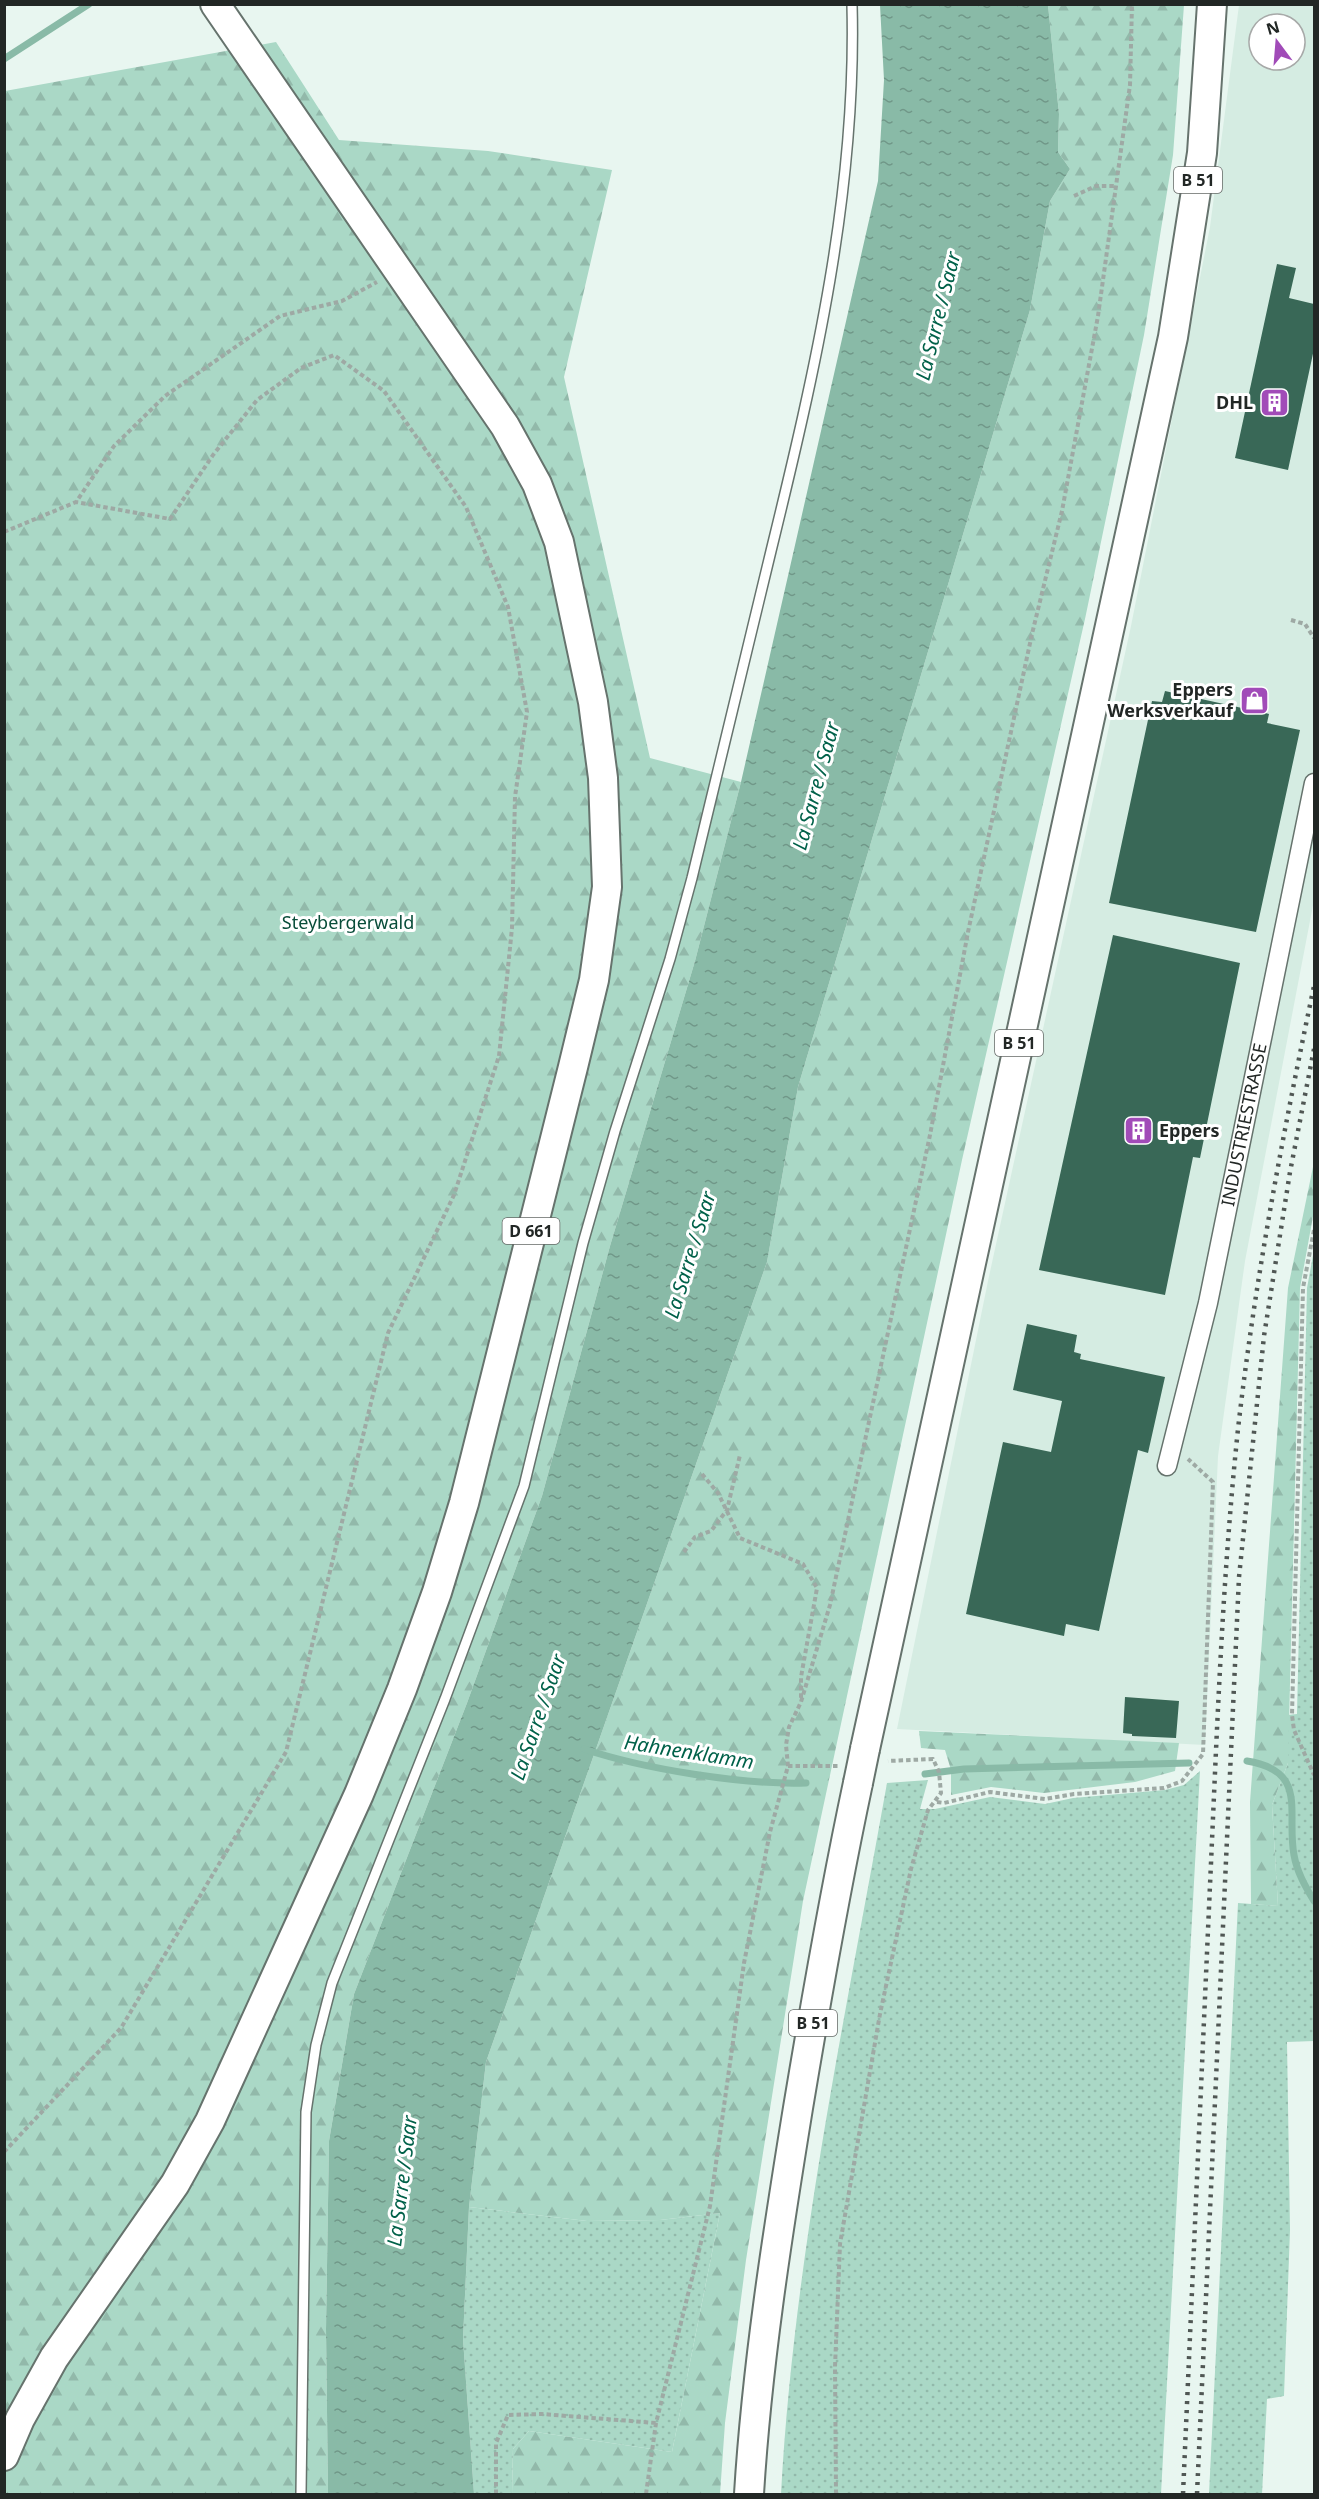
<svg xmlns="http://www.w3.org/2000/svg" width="1319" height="2499" font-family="'Noto Sans',sans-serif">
  <defs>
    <pattern id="grass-dots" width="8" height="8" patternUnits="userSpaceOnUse" patternTransform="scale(1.5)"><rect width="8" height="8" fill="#aad8c6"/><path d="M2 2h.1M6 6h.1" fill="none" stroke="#92b9aa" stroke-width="1.8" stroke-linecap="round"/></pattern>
    <pattern id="forest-firs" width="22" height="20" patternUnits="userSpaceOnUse" patternTransform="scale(1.5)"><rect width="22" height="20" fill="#aad8c6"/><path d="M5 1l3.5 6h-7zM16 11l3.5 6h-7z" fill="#92b9aa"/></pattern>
    <pattern id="water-ripples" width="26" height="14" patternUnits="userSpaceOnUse" patternTransform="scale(1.5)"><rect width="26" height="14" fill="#89baa7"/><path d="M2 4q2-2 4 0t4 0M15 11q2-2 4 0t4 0" fill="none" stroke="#709788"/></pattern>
  </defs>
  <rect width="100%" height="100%" fill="#e8f6f0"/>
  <path fill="#d5ece2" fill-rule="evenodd" d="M1239,5H1314V900L1245,1261L1218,1456L1205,1745L897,1729L988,1281L1131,626L1210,227ZM1259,24H1295V60H1259Z"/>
  <path fill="url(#grass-dots)" d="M1314,1250V2041L1287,2042L1290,2230L1284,2396L1267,2399L1262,2494H1209L1238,1903L1278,1906L1272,1805L1288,1763V1715L1297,1714L1307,1288Z
    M1200,1771L1161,2494H781C794,2255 845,2019 887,1783L928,1780L920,1809H935L990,1797L1045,1804L1073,1798L1165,1790L1184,1785Z
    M469,2207L587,2221L660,2220L720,2213L672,2452L529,2431L513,2449L512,2494H474L463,2339Z"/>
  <path fill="url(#forest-firs)" d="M1048,5H1184L1173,155L1144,335L1085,619L962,1160L803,1901L746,2260L725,2423L720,2494H512L513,2449L529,2431L672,2452L720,2213L660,2220L587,2221L469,2207L486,2062L767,1262L798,1087L1030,310L1050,201L1070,169L1058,152L1059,114Z
    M276,42L339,140L488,151L612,170L564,377L650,758L741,782L695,961L610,1246L542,1496L467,1703L354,1994L329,2141L326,2329L328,2494H5V91Z
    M1314,1162V1211L1300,1288L1288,1763L1272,1805L1278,1906L1251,1904L1250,1802L1288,1288Z
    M919,1731L1179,1743L1175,1771L1135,1782L1044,1793L991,1787L951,1795V1770L945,1750L921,1748Z"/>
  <path fill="url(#water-ripples)" d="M880,5H1048L1059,114L1058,152L1070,169L1050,201L1030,310L798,1087L767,1262L486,2062L469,2207L463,2339L474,2494H328L326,2329L329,2141L354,1994L467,1703L542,1496L610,1246L695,961L741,782L878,181L884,80Z"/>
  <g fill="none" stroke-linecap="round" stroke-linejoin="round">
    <path stroke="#89baa7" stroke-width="7" d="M4,59L89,4
      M584,1749C644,1769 743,1785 806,1783
      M1247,1761C1309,1771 1286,1812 1294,1855C1297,1872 1305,1886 1314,1901
      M925,1774L964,1769L1189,1763"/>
  </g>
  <path fill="#396857" d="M1277,264L1296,268L1289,298L1314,304V349L1288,470L1235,458Z
    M1246,689L1266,693L1262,712L1269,714L1267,723L1300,730L1256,932L1109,903L1152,701L1162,702L1165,691L1242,708Z
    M1113,935L1240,963L1200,1158L1193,1157L1165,1295L1039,1270Z
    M1027,1324L1077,1335L1074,1352L1081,1354L1080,1359L1165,1377L1148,1453L1138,1450L1099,1631L1066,1624L1064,1636L966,1614L1003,1442L1051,1452L1062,1401L1013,1390Z
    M1125,1697L1179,1701L1176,1738L1132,1736V1734L1123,1733Z"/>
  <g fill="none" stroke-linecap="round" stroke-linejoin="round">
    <defs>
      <path id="service" d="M301,2494L306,2112L316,2045L332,1983L445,1699L524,1486L583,1243L615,1131L670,959L692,878C718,769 744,660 771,551C815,371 857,191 852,4"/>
      <g id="minor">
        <path id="s1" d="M1167,1466L1208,1303L1314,783"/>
      </g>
      <path id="primary" d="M865,1749L1173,337L1202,153L1212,4
        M4,2456L20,2419L54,2358L175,2184L210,2121L359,1794L402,1689L437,1592L464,1503L573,1067L594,980L607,887L603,778L593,702L559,542L537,484L505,426L215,4
        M749,2494C757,2365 777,2237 798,2108C816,2000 835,1891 858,1783"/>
    </defs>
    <use href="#service" stroke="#66736d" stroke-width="12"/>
    <use href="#minor" stroke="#66736d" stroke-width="21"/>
    <use href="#primary" stroke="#66736d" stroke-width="32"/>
    <path stroke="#9ea9a4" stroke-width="4" stroke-dasharray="4.5 3" stroke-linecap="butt" d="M1074,196L1096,186H1116
      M4,532L76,502L114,446L165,396L280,316L342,301L377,282
      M1291,620L1305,624L1314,638
      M1314,1230L1303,1288L1292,1715L1294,1730L1314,1775
      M702,1474L718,1493L740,1538L803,1564L817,1588L801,1677V1699
      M684,1552L695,1537L711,1531L727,1510L740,1455
      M788,1766H838
      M937,1802L944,1803L990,1792L1045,1799L1074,1794L1164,1788L1182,1781L1203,1754L1213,1482L1188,1459
      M4,2152L121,2028L286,1752L388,1333L454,1195L499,1056L512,928L515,797L527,712L508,607L466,507L384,391L334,355L301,368L257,400L213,455L170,519L76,502
      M496,2494V2443L508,2415L542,2414L656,2423
      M646,2494L656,2423L710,2206L744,1963L770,1832L788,1766L786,1745L789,1727L801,1702L830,1605L930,1135L968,932L1032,634L1062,511L1098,316L1130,85L1132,4
      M836,2494L835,2367L840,2244L880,2014L911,1869L928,1810L941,1793L939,1772L933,1759L888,1761"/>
    <use href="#service" stroke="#fff" stroke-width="9"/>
    <use href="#minor" stroke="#fff" stroke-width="18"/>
    <use href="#primary" stroke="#fff" stroke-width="28"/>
    <path stroke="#505754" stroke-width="4.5" stroke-dasharray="3 6" stroke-linecap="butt" d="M1183,2494C1192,2291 1201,2088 1210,1885C1217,1733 1222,1581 1238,1429C1255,1280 1283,1133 1314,986
      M1197,2494L1239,1577L1264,1336L1290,1172L1314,1049"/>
    <defs>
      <path id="primary-bridge" d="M858,1783L865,1749"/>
    </defs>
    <use href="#primary-bridge" stroke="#66736d" stroke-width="32" stroke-linecap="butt"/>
    <use href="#primary-bridge" stroke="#fff" stroke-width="28"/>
  </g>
  <defs>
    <symbol id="building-square" viewBox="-11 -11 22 22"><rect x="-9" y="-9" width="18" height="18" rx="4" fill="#a14bb8" stroke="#fff"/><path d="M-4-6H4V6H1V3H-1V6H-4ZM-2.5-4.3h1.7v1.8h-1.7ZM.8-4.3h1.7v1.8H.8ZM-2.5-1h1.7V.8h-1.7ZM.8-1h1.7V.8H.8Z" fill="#fff"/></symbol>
    <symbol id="shop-square" viewBox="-11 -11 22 22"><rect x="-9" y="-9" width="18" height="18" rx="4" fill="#a14bb8" stroke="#fff"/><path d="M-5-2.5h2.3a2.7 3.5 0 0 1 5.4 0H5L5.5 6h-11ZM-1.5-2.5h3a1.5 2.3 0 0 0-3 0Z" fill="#fff"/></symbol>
  </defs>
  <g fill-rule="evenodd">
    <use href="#building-square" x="1258" y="386" width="33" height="33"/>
    <use href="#shop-square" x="1238" y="684" width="33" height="33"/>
    <use href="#building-square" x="1122" y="1114" width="33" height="33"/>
  </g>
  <g text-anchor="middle" stroke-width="6" stroke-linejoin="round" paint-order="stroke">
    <g fill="#fff" stroke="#646866" stroke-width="1.5">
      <rect x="1174" y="167" width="48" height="26" rx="4.5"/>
      <rect x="995" y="1030" width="48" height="26" rx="4.5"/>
      <rect x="502.5" y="1218" width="57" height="26" rx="4.5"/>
      <rect x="789" y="2010" width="48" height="26" rx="4.5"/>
    </g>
    <g font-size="16" font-weight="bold" fill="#222725">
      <text x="1198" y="186">B 51</text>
      <text x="1019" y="1049">B 51</text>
      <text x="531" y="1237">D 661</text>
      <text x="813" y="2029">B 51</text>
    </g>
    <g font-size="18" font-weight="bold" fill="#222725" stroke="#fff" text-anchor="end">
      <text x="1253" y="409">DHL</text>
      <text x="1233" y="696">Eppers<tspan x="1233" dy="21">Werksverkauf</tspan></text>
      <text x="1159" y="1137" text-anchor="start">Eppers</text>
    </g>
    <g font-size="18" fill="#094d3a" stroke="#fff">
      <text x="348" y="929">Steybergerwald</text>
    </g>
    <g font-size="18" fill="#222725" stroke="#fff">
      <text dy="6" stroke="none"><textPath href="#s1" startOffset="350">INDUSTRIESTRASSE</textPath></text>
    </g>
    <g font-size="20" font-style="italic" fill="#006149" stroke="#fff">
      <text transform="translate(938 316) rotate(-76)" y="7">La Sarre / Saar</text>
      <text transform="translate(816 786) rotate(-75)" y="7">La Sarre / Saar</text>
      <text transform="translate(690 1255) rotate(-73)" y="7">La Sarre / Saar</text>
      <text transform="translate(538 1717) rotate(-71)" y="7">La Sarre / Saar</text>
      <text transform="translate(689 1752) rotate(9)" y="7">Hahnenklamm</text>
      <text transform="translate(402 2181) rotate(-83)" y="7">La Sarre / Saar</text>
    </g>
  </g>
  <rect width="1319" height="2499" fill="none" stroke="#222725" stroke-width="12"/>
  <g transform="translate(1277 42) rotate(344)"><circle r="28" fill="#ffffff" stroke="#a7a9a8" stroke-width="1.5"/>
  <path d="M0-4.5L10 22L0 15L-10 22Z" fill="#a14bb8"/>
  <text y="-9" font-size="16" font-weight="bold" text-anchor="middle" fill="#222725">N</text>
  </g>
</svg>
